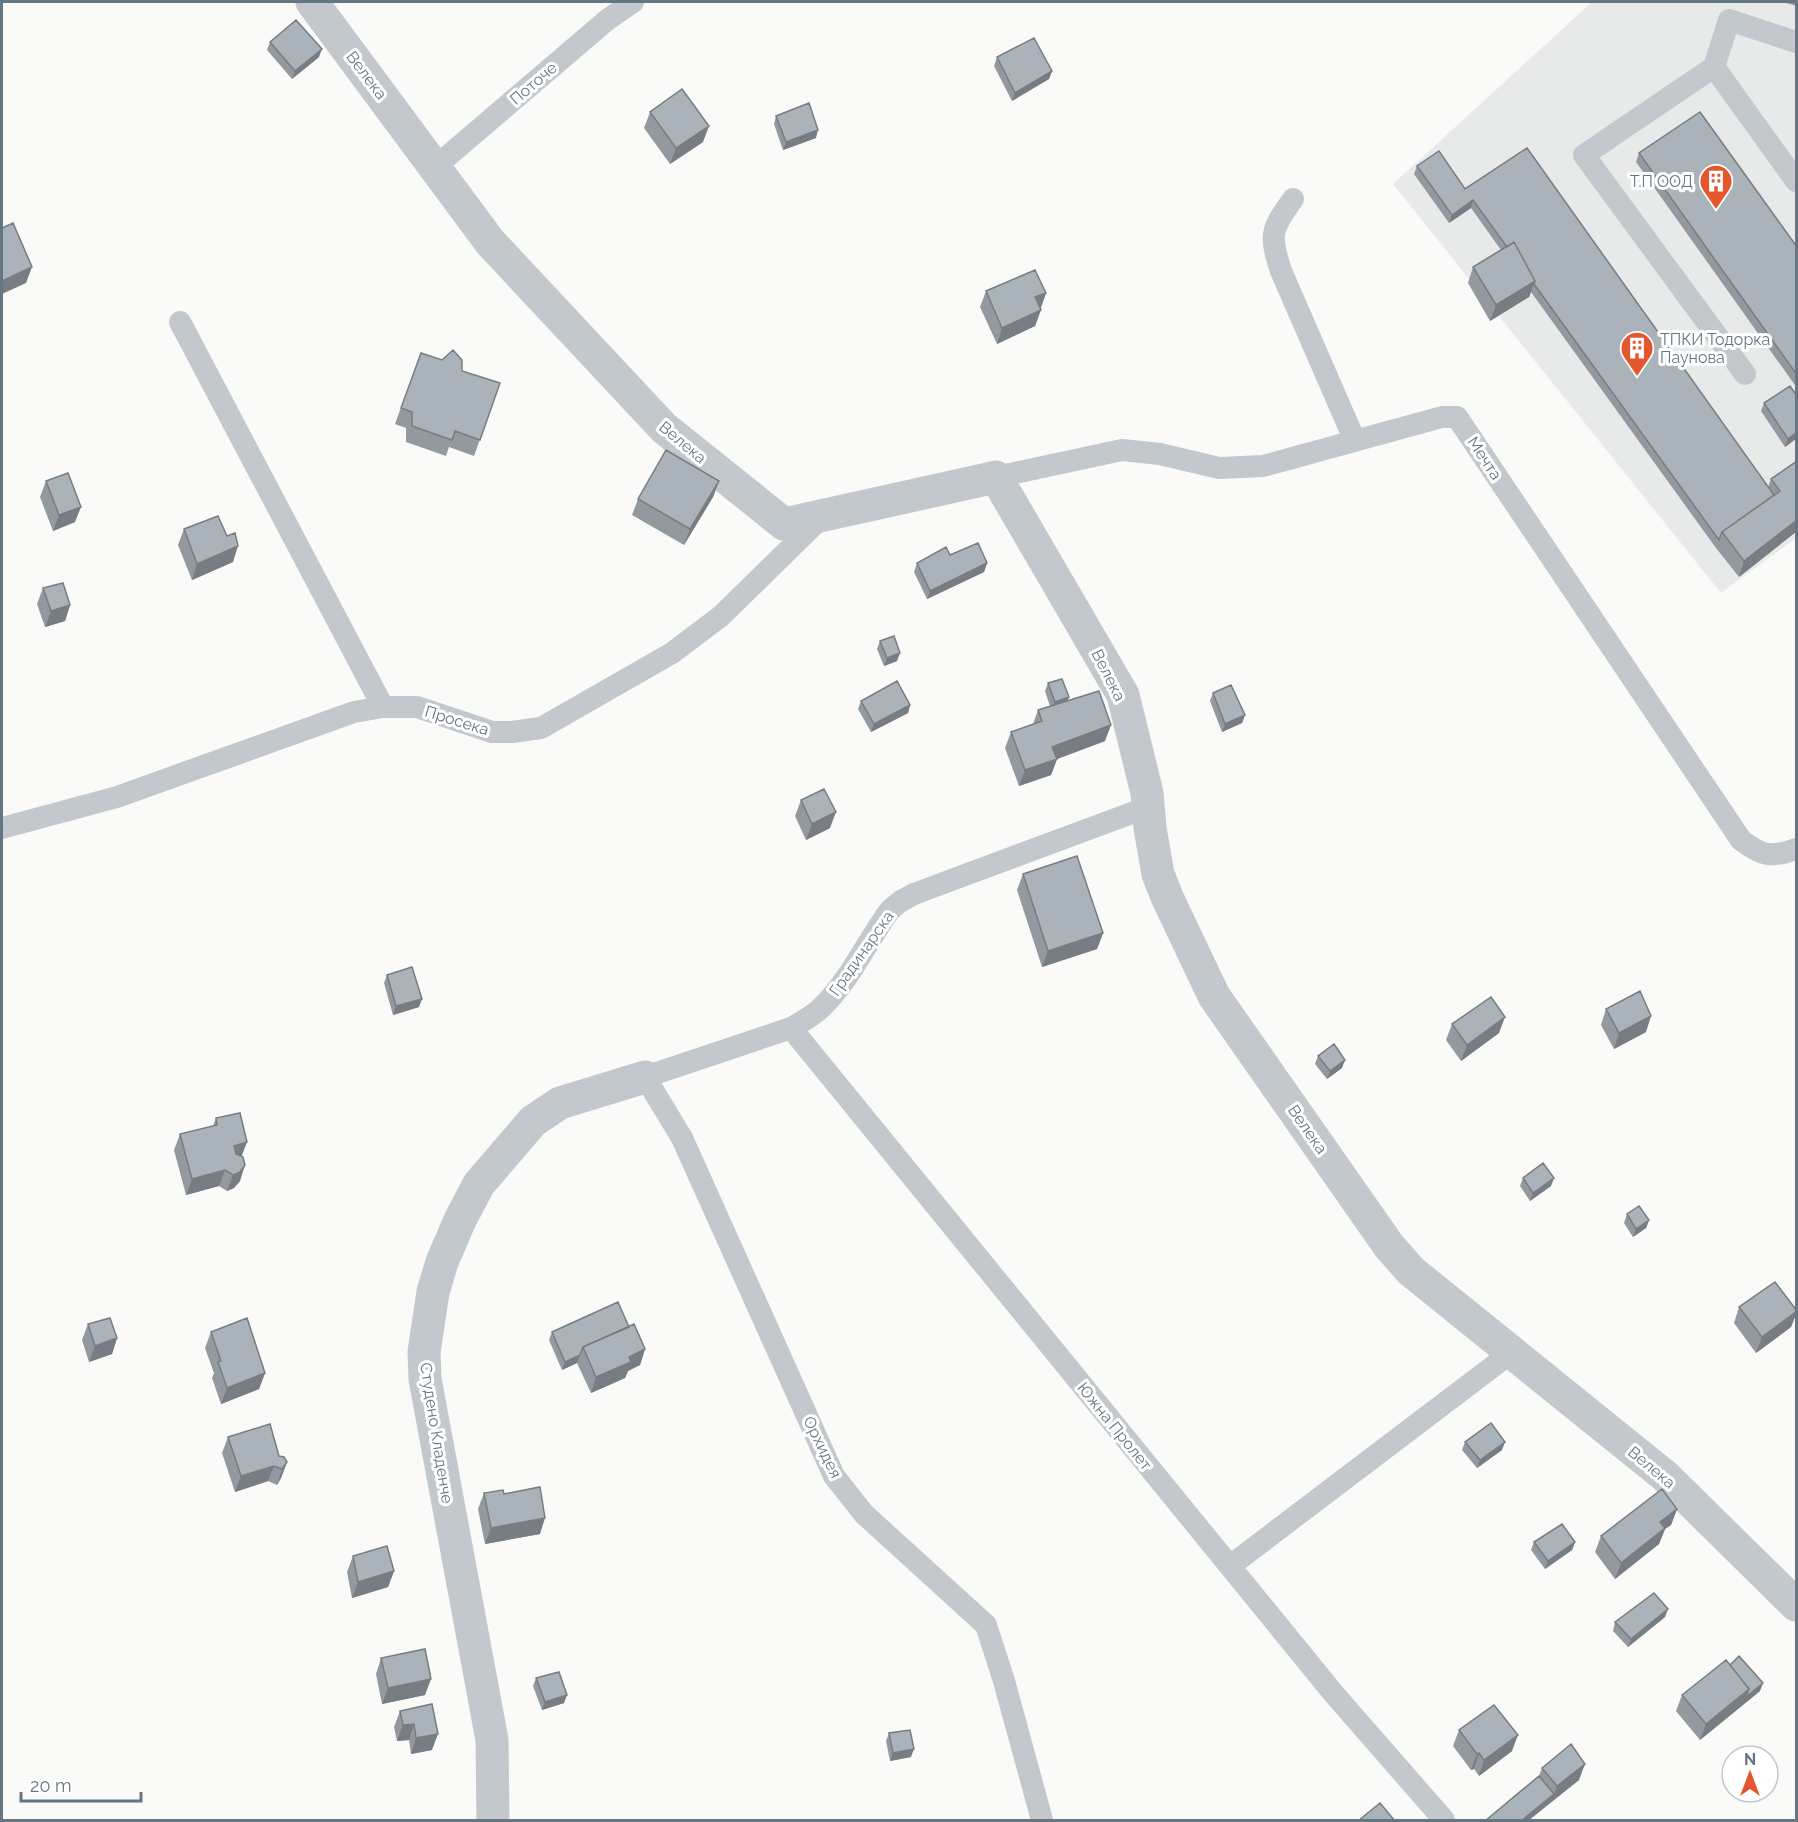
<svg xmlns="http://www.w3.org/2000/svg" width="1798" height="1822" font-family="Raleway,sans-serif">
  <rect width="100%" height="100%" fill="#fafaf8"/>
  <path fill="#e8e9e9" d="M1592,2H1796V538L1721,593L1393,184Z"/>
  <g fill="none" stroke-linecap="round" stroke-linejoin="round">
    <path stroke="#c3c8cc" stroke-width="22" d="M1714,67L1729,20L1796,42
      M435,167L607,20L633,2
      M1293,199C1271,230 1269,234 1281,271L1355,441
      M180,322L383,707
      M1745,374L1584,155L1714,67L1796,181
      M996,477L1122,450L1160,454L1219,468L1263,466L1442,417H1457L1741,840C1762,856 1771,858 1796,849
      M2,828L117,797L354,712L383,707H417L492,732H512L541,728L672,653L721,616L822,517
      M791,1028L1334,1694L1444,1820
      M1230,1566L1512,1352
      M1042,1820L1004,1681L986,1625L864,1514L834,1476L682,1138L645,1077L791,1028C802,1022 813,1016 822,1007C850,980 867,941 890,910L901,901L914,894L1148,807"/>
    <path stroke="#c3c8cc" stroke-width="33" d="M312,2L490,242L664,428L784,524L996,477L1123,695L1147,793L1150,828L1158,874L1167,897L1214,996L1389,1246L1411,1271L1665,1476L1796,1605
      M493,1820L492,1740L425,1379L424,1352L433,1292L442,1262L460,1220L479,1184L533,1121L560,1103L645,1077"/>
  </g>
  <path fill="#929a9f" d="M1782,2H1797V6Z
    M270,42L319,57L292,79L267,50Z
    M997,57L1052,71L1049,79L1012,101L994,66Z
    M650,112L703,142L670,164L644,128Z
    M776,116L816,138L783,150L774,124Z
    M1639,153L1797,247V388L1636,162Z
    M1417,166L1465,189L1768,487L1771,479L1797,461V531L1739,577L1716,548L1531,292L1529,297L1490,321L1468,283L1473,267L1501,250L1471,208L1449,223L1414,174Z
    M986,291L1046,293L1035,326L997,344L980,307Z
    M421,353L462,371L500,383L474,456L449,447L446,456L406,442V428L395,424Z
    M1797,396V438L1785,447L1761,411L1764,403Z
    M46,481L75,522L53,531L40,497Z
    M719,481L713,497L684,545L632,515L638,499Z
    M184,529L227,536L233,562L192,580L178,545Z
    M950,555L987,563L984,572L927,599L914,572L917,563Z
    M43,588L70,605L65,621L45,627L37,604Z
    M880,641L897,661L884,666L877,649Z
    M1048,683L1069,697L1067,701L1105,741L1057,759L1051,775L1019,786L1005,748L1011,732L1033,724L1038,710L1050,706L1045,691Z
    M1213,693L1245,715L1242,723L1222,732L1210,701Z
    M861,701L910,705L908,713L871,732L858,709Z
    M801,800L830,828L806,840L795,816Z
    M1023,874L1103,933L1097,949L1042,967L1017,890Z
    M387,975L419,1007L393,1015L384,983Z
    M1606,1009L1646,1032L1614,1049L1601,1025Z
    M1452,1024L1499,1033L1461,1061L1446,1040Z
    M1318,1056L1342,1068L1327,1079L1315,1064Z
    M216,1118L242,1156L240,1181L234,1188L227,1191L219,1186L186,1195L174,1150L180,1134L213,1126Z
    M1523,1178L1551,1186L1530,1201L1520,1186Z
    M1627,1214L1649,1220L1646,1228L1633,1237L1624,1223Z
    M1739,1307L1797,1311V1312L1791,1327L1756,1353L1734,1323Z
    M88,1324L117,1338L112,1354L89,1362L82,1340Z
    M629,1327L645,1349L640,1365L628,1371L625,1378L591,1393L577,1363L562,1370L549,1340L552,1332Z
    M211,1332L265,1373L259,1389L221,1404L212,1378L214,1373L205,1348Z
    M228,1437L279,1456L287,1462L281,1478L277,1485L268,1481L235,1492L222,1453Z
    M1465,1442L1502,1450L1477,1468L1462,1450Z
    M484,1493L504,1494L540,1534L485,1544L478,1509Z
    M1677,1509L1671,1525L1665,1529L1659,1544L1615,1579L1595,1552L1601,1536Z
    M1534,1542H1575L1572,1550L1545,1569L1531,1550Z
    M353,1556L394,1571L388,1587L352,1598L347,1572Z
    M1665,1617L1628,1647L1613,1631L1615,1622Z
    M381,1658L425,1695L382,1704L376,1674Z
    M1730,1665L1760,1691L1700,1740L1676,1711L1682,1695Z
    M536,1678L564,1703L542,1710L533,1686Z
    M432,1704V1750L411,1754L409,1740L397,1741L394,1727L400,1711Z
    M1459,1730L1512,1751L1479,1776L1474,1769L1471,1770L1453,1746Z
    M889,1733L911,1757L890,1761L886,1741Z
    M1542,1768L1579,1780L1551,1802L1539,1776Z"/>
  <path fill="#777d82" d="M322,49L319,57L292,79L295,71Z
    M1052,71L1049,79L1012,101L1015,93Z
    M709,126L703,142L670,164L676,148Z
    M818,130L816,138L783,150L786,142Z
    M1473,200L1471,208L1449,223L1452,215Z
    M32,267L26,283L2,294V281Z
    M1535,281L1529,297L1490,321L1496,305Z
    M1046,293L1040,309L1035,297Z
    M1041,310L1035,326L997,344L1002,328Z
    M1797,432V438L1785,447L1788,439Z
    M719,481L713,497L684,545L690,529Z
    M81,507L75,522L53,531L59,515Z
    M1797,520V531L1739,577L1744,561Z
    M238,546L233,562L192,580L197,564Z
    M987,563L984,572L927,599L930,591Z
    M70,605L65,621L45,627L51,611Z
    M900,653L897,661L884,666L887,658Z
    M1069,697L1066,705L1052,710L1055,702Z
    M910,705L908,713L871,732L874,724Z
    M1245,715L1242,723L1222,732L1225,724Z
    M1111,725L1105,741L1057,759L1051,775L1019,786L1025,770L1052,747Z
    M836,812L830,828L806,840L812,824Z
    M1103,933L1097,949L1042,967L1048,951Z
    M422,999L419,1007L393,1015L396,1006Z
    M1651,1016L1646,1032L1614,1049L1619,1033Z
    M1505,1017L1499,1033L1461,1061L1467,1045Z
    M1345,1060L1342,1068L1327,1079L1330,1071Z
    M247,1142L241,1158L228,1162L234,1146Z
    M245,1165L240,1181L234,1188L227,1191L233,1175Z
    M225,1170L219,1186L186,1195L192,1179Z
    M1554,1178L1551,1186L1530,1201L1533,1193Z
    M1649,1220L1646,1228L1633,1237L1636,1229Z
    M1797,1311L1791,1327L1756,1353L1762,1337Z
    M117,1338L112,1354L89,1362L95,1346Z
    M645,1349L640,1365L628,1371L625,1378L591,1393L596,1377L629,1357Z
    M580,1355L577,1363L562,1370L565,1362Z
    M265,1373L259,1389L221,1404L227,1388Z
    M1505,1442L1502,1450L1477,1468L1480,1460Z
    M287,1462L281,1478L277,1485L282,1469Z
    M274,1466L268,1481L235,1492L241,1476Z
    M1677,1509L1671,1525L1665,1529L1659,1544L1615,1579L1621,1563L1660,1522Z
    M545,1518L540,1534L485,1544L491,1528Z
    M1575,1542L1572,1550L1545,1569L1548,1561Z
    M394,1571L388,1587L352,1598L358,1582Z
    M1668,1609L1665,1617L1628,1647L1631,1639Z
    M431,1679L425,1695L382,1704L388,1688Z
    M1763,1683L1760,1691L1700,1740L1706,1724L1749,1689Z
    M567,1695L564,1703L542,1710L545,1702Z
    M414,1724L409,1740L397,1741L403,1725Z
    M438,1734L432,1750L411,1754L416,1738Z
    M1518,1735L1512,1751L1479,1776L1484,1760Z
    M914,1749L911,1757L890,1761L893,1753Z
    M1479,1753L1474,1769L1471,1770L1477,1754Z
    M1585,1764L1579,1780L1528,1821H1521L1554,1794L1557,1786Z"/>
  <path fill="#aab3b9" stroke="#777d82" stroke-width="1.5" d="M296,20L322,49L295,71L270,42Z
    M1034,38L1052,71L1015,93L997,57Z
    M682,89L709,126L676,148L650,112Z
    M809,103L818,130L786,142L776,116Z
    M1700,112L1797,247V375L1639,153Z
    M1527,148L1774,495L1722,532L1719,540L1534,284L1535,281L1514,242L1507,247L1473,200L1452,215L1417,166L1439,151L1465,189Z
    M13,223L32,267L2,281V228Z
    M1514,242L1535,281L1496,305L1473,267Z
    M1035,270L1046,293L1035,297L1041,310L1002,328L986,291Z
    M453,350L462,360V371L500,383L480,440L455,431L452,440L412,426V412L401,408L421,353L442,360Z
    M1790,386L1797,396V432L1788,439L1764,403Z
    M666,450L719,481L690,529L638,499Z
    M1797,461V520L1744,561L1722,532L1780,491L1771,479Z
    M68,473L81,507L59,515L46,481Z
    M218,516L227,536L235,533L238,546L197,564L184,529Z
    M978,543L987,563L930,591L917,563L946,547L950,555Z
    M63,583L70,605L51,611L43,588Z
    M894,636L900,653L887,658L880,641Z
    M1062,679L1069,697L1055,702L1048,683Z
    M897,681L910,705L874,724L861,701Z
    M1231,685L1245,715L1225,724L1213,693Z
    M1099,691L1111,725L1052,747L1057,759L1025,770L1011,732L1042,721L1038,710Z
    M824,789L836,812L812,824L801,800Z
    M1077,856L1103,933L1048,951L1023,874Z
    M412,967L422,999L396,1006L387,975Z
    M1640,991L1651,1016L1619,1033L1606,1009Z
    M1491,997L1505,1017L1467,1045L1452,1024Z
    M1334,1044L1345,1060L1330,1071L1318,1056Z
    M240,1113L247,1142L234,1146L236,1154L243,1157L245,1165L240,1172L233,1175L225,1170L192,1179L180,1134L217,1125L216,1118Z
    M1543,1163L1554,1178L1533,1193L1523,1178Z
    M1639,1206L1649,1220L1636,1229L1627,1214Z
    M1775,1282L1797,1311L1762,1337L1739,1307Z
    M618,1302L629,1327L583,1347L580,1355L565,1362L552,1332Z
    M110,1318L117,1338L95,1346L88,1324Z
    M247,1318L265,1373L227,1388L218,1362L221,1361L211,1332Z
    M634,1324L645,1349L629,1357L631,1362L596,1377L583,1347Z
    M1491,1423L1505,1442L1480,1460L1465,1442Z
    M270,1424L279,1456L284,1457L287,1462L282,1469L274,1466L241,1476L228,1437Z
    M540,1487L545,1518L491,1528L484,1493L503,1490L504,1494Z
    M1662,1489L1677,1509L1660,1522L1665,1528L1621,1563L1601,1536Z
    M1562,1524L1575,1542L1548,1561L1534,1542Z
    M387,1546L394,1571L358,1582L353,1556Z
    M1654,1593L1668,1609L1631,1639L1615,1622Z
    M425,1649L431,1679L388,1688L381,1658Z
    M1739,1656L1763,1683L1746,1697L1749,1689L1730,1665Z
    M1726,1660L1749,1689L1706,1724L1682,1695Z
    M559,1672L567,1695L545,1702L536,1678Z
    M432,1704L438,1734L416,1738L414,1724L403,1725L400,1711Z
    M1494,1705L1518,1735L1484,1760L1479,1753L1477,1754L1459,1730Z
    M910,1730L914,1749L893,1753L889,1733Z
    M1571,1744L1585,1764L1557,1786L1542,1768Z
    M1539,1776L1554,1794L1521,1821H1485Z
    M1380,1803L1395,1821H1358Z"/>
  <defs>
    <symbol id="building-pin" viewBox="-11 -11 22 30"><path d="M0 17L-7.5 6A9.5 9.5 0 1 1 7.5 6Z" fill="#e4572e" stroke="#fff"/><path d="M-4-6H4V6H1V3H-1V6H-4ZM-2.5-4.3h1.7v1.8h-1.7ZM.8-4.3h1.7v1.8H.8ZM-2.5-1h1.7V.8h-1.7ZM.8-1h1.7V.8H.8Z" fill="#fff"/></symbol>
  </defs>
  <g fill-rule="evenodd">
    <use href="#building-pin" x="1697" y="162" width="38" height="52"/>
    <use href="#building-pin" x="1618" y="329" width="38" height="52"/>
  </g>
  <g text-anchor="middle" stroke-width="6" stroke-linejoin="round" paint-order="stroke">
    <g font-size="16" fill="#657683" stroke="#fff">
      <text transform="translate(367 75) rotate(53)" y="6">Велека</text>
      <text transform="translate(533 83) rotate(-41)" y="6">Поточе</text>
      <text transform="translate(683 442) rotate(40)" y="6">Велека</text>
      <text transform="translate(1485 458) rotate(56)" y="6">Мечта</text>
      <text transform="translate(1109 675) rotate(63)" y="6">Велека</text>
      <text transform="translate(457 720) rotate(17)" y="6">Просека</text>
      <text transform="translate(861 953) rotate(-55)" y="6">Градинарска</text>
      <text transform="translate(1308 1129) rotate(55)" y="6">Велека</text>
      <text transform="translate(1115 1426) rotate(51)" y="6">Южна Пролет</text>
      <text transform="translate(437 1433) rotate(81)" y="6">Студено Кладенче</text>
      <text transform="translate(823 1447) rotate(64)" y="6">Орхидея</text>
      <text transform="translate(1652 1467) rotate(40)" y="6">Велека</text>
    </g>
    <g font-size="16" fill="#657683" stroke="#fff" text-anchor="end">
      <text x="1693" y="187">Т.П ООД</text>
      <text x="1660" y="345" text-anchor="start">ТПКИ Тодорка<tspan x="1660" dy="18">Паунова</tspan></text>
    </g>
  </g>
  <rect width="1798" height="1822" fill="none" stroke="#657683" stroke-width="6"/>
  <g transform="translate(1750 1774)"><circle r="28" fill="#ffffff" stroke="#c1c8cd" stroke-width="1.5"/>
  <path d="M0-4.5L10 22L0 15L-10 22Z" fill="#e4572e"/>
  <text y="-9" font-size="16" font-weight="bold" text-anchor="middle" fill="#657683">N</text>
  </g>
  <path d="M21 1792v9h120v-9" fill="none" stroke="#657683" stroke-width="3"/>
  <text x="30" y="1792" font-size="18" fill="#657683" stroke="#ffffff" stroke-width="4.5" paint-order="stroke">20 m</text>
</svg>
